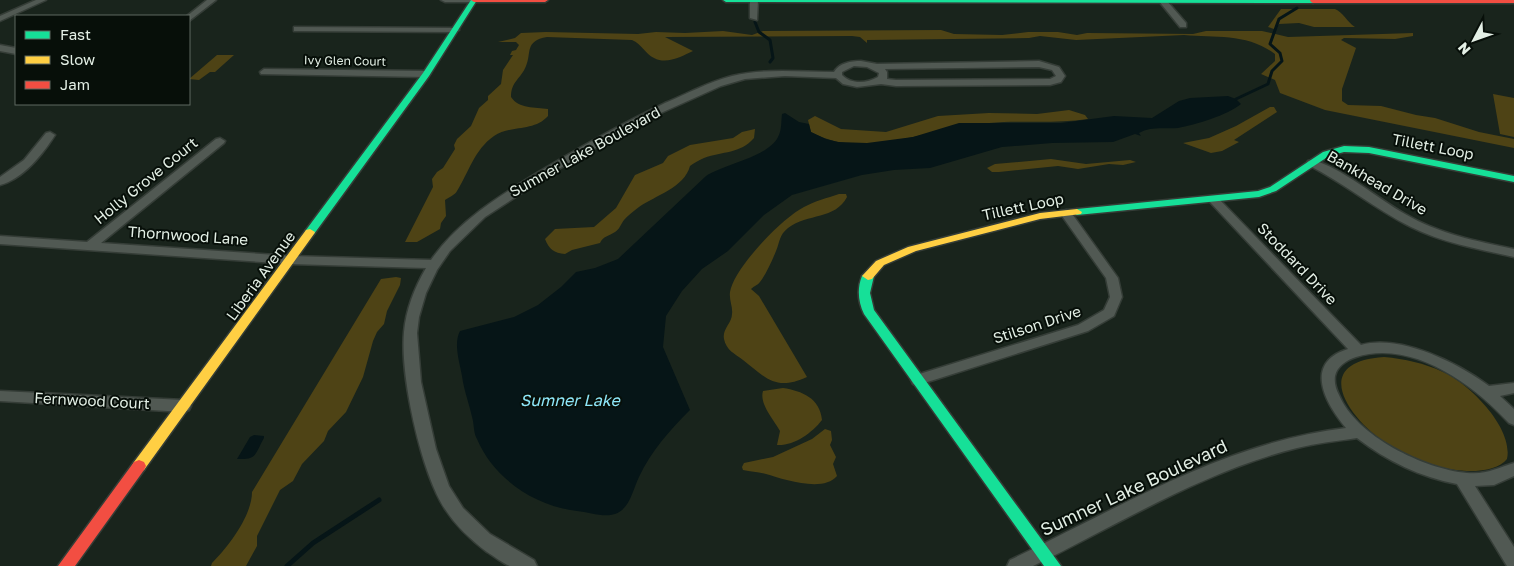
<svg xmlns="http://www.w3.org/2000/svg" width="1514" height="566" font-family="'Golos Text',sans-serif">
  <rect width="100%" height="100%" fill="#19241c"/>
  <path fill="#4e4315" d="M1281,9H1335C1343,12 1347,22 1355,27H1314L1299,23L1279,24L1274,29L1268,27Z
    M941,30L954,34L1002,35L1028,32H1058L1077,35L1087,33L1193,34L1206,31H1262L1288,37L1413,33V36L1395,39L1344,38L1341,40L1356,48L1342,89V101L1348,105L1381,106L1416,115L1435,118L1479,132L1514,139V148L1325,110L1280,93L1275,80L1261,74L1275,61V54C1247,33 1216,38 1184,35L1076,40L1040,36L1029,38L867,40V43L860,37L852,36L665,37L693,51C682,56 667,65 654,58C645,54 642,44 632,40L547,37C524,41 532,53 526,66C521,79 511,81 511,97C519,109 535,107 548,109V116C534,132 510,125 494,136C474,150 469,172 457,191C455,195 449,197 445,200L446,216L441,223L440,229L417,242H405L433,187L432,179L437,172L443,168L455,149L454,145L457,139L471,126L479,108L488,100V96L501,84L503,70L513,55H510L512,51L516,50L519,45L516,42H498L515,38L521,33L546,32L638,34L656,32L685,33L723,31L752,35L763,31Z
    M217,55H234L215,72H210L199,80L189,79Z
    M1493,94L1514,98V137L1500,134Z
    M1270,107H1274L1277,112L1234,140L1239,142L1222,151L1211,153L1183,143L1209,138L1236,126Z
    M1069,110L1085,115L1088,119C1055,124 1023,120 989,123C933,126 864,162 811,132L808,120L815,116L841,129L886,132L938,116L989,113L1037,114Z
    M755,129L754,138C740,154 723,151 704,158C699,160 694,163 690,166C684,188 656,195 639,207C634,211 628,215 624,220C621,224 619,230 615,232C609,236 603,236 600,243L572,250L565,254C554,253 549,249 545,239L555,229L594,227L616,208L635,175L663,163L668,156L690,145L733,138L742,132Z
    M1051,159L1086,164L1130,160L1136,162L1123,165L1109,164L1078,169L1058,166L999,172H992L987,168L995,164Z
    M839,194H846L847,197C835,220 808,213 788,228C779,235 780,242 776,251C772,261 766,274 760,282C758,285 754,286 751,289L759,296L807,377C776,391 767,379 743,360C735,354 726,350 724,339C722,329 732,323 732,314C733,307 729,300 730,292C734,268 782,218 804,207C815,201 827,198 839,194Z
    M396,277L401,278L400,285L387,311L384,324L377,332L373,341L363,377L346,412L328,431L324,441L302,464L293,481L280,490L257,536V546L246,566H211L212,563C228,547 252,516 252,492L381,279Z
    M1384,357C1405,359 1424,363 1443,372C1467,382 1514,427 1507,459C1500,468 1486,470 1476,471C1446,472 1414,461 1389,445C1350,421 1307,362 1384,357Z
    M783,388C802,391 820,398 822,420C812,433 794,446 777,445L780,431C774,420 759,404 763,391Z
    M825,429L831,431L832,440L830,445L836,457L833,464L837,476C823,493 783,479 766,474C759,472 751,472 743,470L742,467L744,463L773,457L812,439Z"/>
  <path fill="#061517" d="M1228,96L1236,99L1241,104C1228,115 1195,125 1178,128C1165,129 1150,126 1139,133L1141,136L1135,134L1113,142L1052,143L1002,147L930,168L894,170L862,175L792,195L764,215L728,251L702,269L682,291L666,316L663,347L690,410C670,430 651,451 639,477C633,489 630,509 615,514C604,518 589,512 577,511C535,506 494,479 477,439C474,434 474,427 473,421C470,406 464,391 462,376C460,363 453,344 460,331L514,317L538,305L561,287L576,272L595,268L618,259L706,176C725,164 768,157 778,137C782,130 781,121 782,114L785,113L799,122L809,124L811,132L826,139L838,142L867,143L913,137L959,123H1061L1114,116L1152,118L1179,101L1190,98Z
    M254,435L264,436V438C255,454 257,460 237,459L250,437Z"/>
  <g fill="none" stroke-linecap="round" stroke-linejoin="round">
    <path stroke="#061517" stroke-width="3" d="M755,22L759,32L770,40L773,58L770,62
      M1236,99L1268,84L1272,71L1282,61L1280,53L1270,44L1279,19L1297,8"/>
    <path stroke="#061517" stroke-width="5" d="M287,566L313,543L379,500"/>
    <defs>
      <path id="street" d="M36,0H46L0,21V16Z
        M207,0H216L189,21L187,16Z
        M441,0H478L474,2H445Z
        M750,0H758L757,20L750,18Z
        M1158,0H1166L1186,23V27H1180Z
        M294,27L455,28L459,30L455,32L297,31H294Z
        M0,45L16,48V54L0,51Z
        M861,61L877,64L1039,61L1059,67L1065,76L1061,82L1050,85L896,86L881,84L857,87L843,84L836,78L785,76L745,79L721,86L643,121L557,170L485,217L450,251L437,270L426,293L419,317L417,333L421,382L436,449L449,486L463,508L490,534L534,560L537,566C529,566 517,566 510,566C502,563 494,556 487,552C471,540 456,526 445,509C421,472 400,376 404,332C406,309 415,287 426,268L291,264L0,244V236L87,242L216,139L220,138L225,141L224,143L101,243L291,256L431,260C459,220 501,195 542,170C582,146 623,123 665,103C687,94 708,82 732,76C765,68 799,72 834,72C839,63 851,61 861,61ZM854,66L867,67L879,73L878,77C867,83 852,85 842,75V72ZM1039,67L1052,70L1056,76L1050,79L896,80L887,79V72L885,69Z
        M264,69L426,71L430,74L426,77L261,74L260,72Z
        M50,132L55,135C43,154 23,179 0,185V177L24,160L46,133Z
        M1312,160C1341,167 1378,199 1405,214C1439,234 1476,241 1514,249V257C1479,249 1443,243 1411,227C1375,209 1344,183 1308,165L1307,163L1308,161Z
        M1213,196L1217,197L1361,345C1400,334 1458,363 1489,386L1514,383V393L1500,396L1514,409V425L1509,423C1473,384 1412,339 1356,357C1347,360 1337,366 1335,376C1334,383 1336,389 1339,395C1356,436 1424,469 1467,473C1486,475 1497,468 1514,463V476L1494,485L1475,486L1514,547V566H1507L1457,484C1420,477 1387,461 1357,438C1337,441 1317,443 1297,448C1204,471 1119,524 1033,566H1007L1010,560C1117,509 1225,442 1346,428C1325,403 1303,363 1348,349L1209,201L1207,199Z
        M1066,210L1070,211L1118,278L1122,297L1114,316L1088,331L918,385L913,384L911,380L913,376L1078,325L1104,310L1110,297L1106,278L1060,213Z
        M0,391L184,400L189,402L191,406L189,410L184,412L0,401Z"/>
      <path id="fast" d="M471,0H477L429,76L314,234H306L305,232L306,230L423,73Z
        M723,0H1316V1L1313,3L726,2Z
        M1344,146L1369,147L1514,176V182L1369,153L1344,152L1329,156L1276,191L1259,197L1077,215L1072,212L1077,209L1258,191L1270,187L1323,152Z
        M868,272L874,276L870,293L874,310L1061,566H1044L864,314C858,302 857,288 862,276Z"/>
      <path id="slow" d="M1077,209L1082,212L1081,214L1040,219L916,251L884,265L872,279L868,280L862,276L876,261L908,247L1040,213Z
        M310,229L315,232L314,234L144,470L139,472L134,470L132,466L134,462L306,230Z"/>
      <path id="jam" d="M471,0H548L545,2H474Z
        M1310,0H1514V3H1313L1311,2Z
        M139,460L144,462L146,466L144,470L75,566H58L134,462Z"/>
    </defs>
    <use href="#street" stroke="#353d37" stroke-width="3"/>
    <use href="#fast" stroke="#353d37" stroke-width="3"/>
    <use href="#slow" stroke="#353d37" stroke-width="3"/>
    <use href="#jam" stroke="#353d37" stroke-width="3"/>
    <use href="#street" fill="#515953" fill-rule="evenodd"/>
    <use href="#fast" fill="#16e098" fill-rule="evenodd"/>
    <use href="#slow" fill="#ffcf43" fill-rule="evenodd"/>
    <use href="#jam" fill="#f24e42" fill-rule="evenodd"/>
  </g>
  <g text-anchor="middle" stroke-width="4" stroke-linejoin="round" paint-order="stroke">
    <g font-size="12" fill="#e3efe5" stroke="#070f09">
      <text transform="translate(345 61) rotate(1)" y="4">Ivy Glen Court</text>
    </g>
    <g font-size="15" fill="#e3efe5" stroke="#070f09">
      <text transform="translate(1433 147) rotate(11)" y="5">Tillett Loop</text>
      <text transform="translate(585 152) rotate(-29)" y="5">Sumner Lake Boulevard</text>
      <text transform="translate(146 181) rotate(-39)" y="5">Holly Grove Court</text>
      <text transform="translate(1377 183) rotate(30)" y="5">Bankhead Drive</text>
      <text transform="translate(1023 207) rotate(-12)" y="5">Tillett Loop</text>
      <text transform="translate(188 236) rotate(4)" y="5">Thornwood Lane</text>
      <text transform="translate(1297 264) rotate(46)" y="5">Stoddard Drive</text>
      <text transform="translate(261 276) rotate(-54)" y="5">Liberia Avenue</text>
      <text transform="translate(1037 325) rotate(-18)" y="5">Stilson Drive</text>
      <text transform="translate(92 401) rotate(3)" y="5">Fernwood Court</text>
    </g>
    <g font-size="16" font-style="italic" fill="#8ee7f9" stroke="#070f09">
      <text x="570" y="406">Sumner Lake</text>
    </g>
    <g font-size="18" fill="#e3efe5" stroke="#070f09">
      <text transform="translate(1134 488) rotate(-25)" y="6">Sumner Lake Boulevard</text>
    </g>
  </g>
  <rect x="15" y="15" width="175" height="90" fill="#070f09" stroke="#5f6961"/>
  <rect x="25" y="31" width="25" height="8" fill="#16e098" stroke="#5f6961"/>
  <text x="60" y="40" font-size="15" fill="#e3efe5">Fast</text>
  <rect x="25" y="56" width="25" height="8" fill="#ffcf43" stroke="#5f6961"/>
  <text x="60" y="65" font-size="15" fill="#e3efe5">Slow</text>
  <rect x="25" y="81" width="25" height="8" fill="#f24e42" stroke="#5f6961"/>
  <text x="60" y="90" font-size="15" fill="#e3efe5">Jam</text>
  <g transform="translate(1474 40) rotate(229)" stroke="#070f09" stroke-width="4" paint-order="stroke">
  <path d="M0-4L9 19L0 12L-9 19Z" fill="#e3efe5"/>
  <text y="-8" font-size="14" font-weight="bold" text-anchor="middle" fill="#e3efe5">N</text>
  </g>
</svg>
